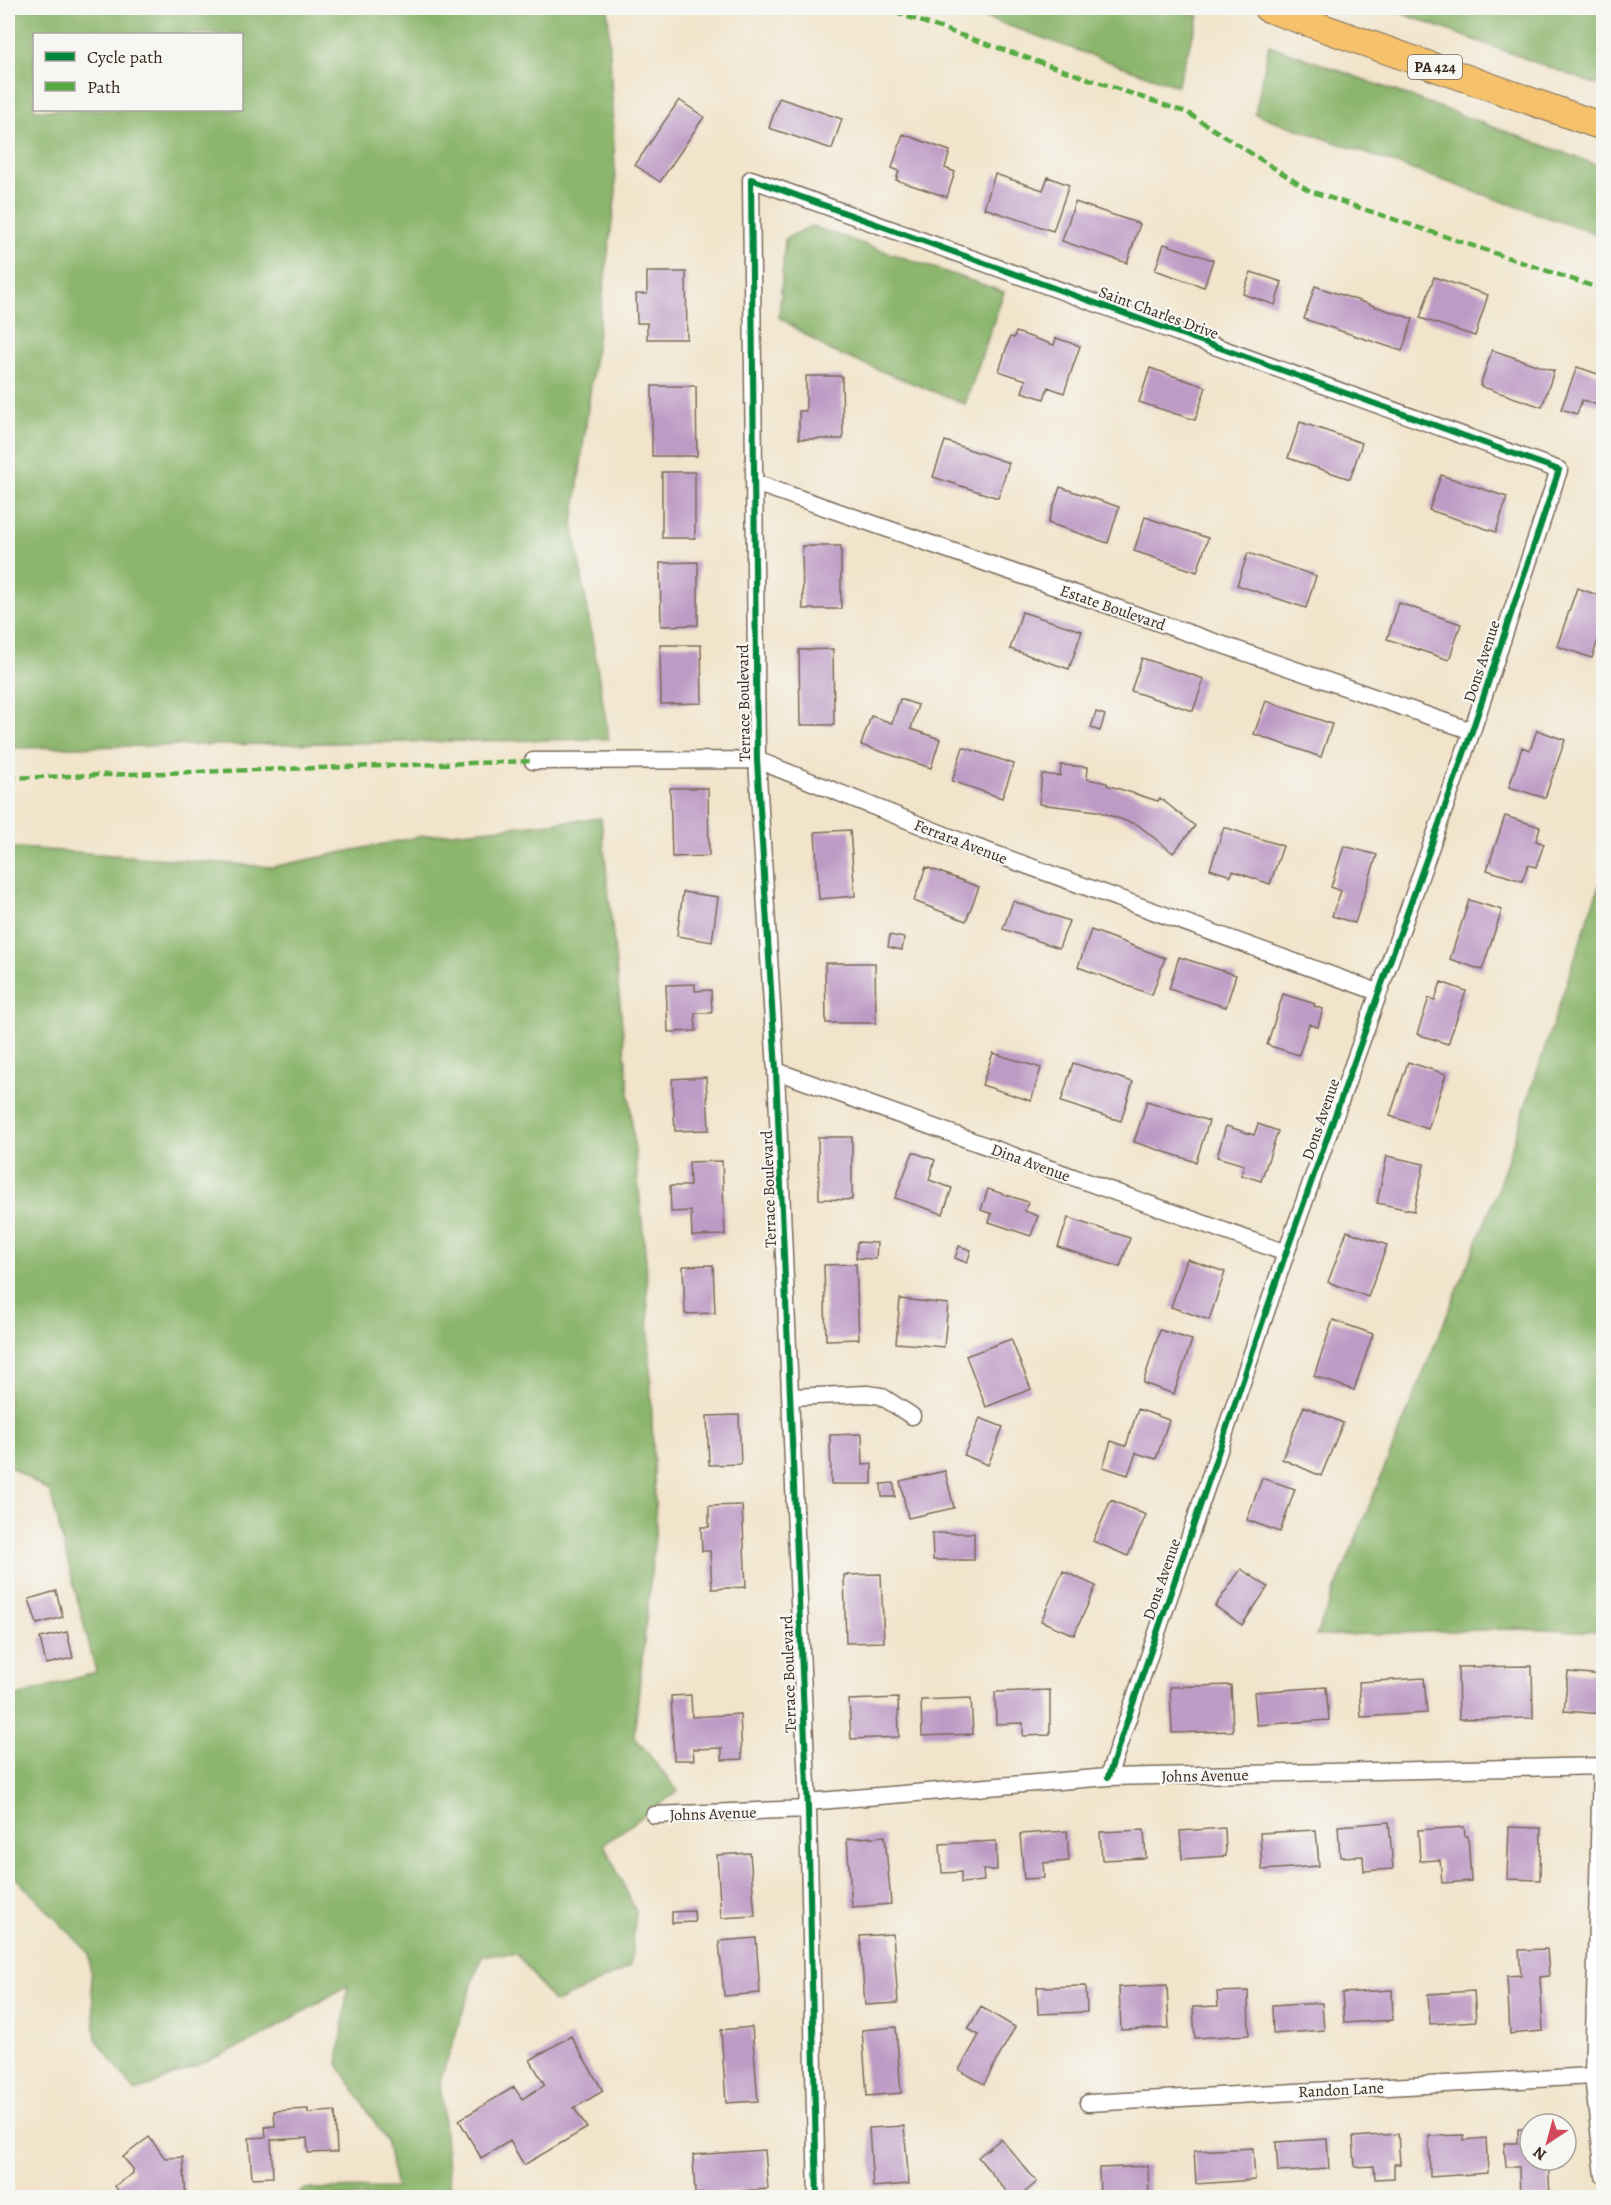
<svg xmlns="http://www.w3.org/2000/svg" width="1611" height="2205" font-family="Alegreya,serif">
  <rect width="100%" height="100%" fill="#f6f6f2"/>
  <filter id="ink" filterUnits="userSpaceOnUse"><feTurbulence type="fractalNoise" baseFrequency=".0167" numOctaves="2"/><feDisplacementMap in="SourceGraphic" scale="12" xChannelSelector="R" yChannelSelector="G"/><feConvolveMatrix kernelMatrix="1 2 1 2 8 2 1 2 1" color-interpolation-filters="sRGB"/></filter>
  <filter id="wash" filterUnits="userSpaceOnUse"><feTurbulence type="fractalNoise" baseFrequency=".008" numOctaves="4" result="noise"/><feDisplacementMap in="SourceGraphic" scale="24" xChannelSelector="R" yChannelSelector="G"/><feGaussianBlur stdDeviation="1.35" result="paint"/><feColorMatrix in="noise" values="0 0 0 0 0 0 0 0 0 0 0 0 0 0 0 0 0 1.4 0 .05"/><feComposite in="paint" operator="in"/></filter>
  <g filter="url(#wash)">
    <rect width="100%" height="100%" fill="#f1e4cb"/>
    <path fill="#8cb66d" stroke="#647046" stroke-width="1.5" fill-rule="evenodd" d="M8,8H608L616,192L573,524L609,739L8,748ZM242,34V110H34V34Z
      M959,8H1172L1199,16L1177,86Z
      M1387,8H1603V87Z
      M1269,45L1603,167V237L1255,114Z
      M811,226L1004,292L965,404L831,351L779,317L785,239Z
      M601,818L646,1260L656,1526L634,1736L678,1791L604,1844L636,1912L630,1967L554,2003L517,1954L482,1955L440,2081L450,2190L445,2197H294L305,2189L396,2188L386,2140L338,2064L348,1985L257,2039L136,2092L96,2039L89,1953L12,1874L8,1846V1699L96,1672L50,1492L8,1465V847L272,867L422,836Z
      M1603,874V1632L1511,1629L1316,1636L1494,1200Z"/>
    <g id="blocks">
      <path fill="#be9bc5" d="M779,98L842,119L832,149L769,128Z
        M679,100L704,117L660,182L635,165Z
        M903,134L950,151L945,168L955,172L947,197L896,180L899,171L892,168Z
        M995,174L1043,190L1048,177L1069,185L1053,231L984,208Z
        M1075,202L1140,224L1127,263L1062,241Z
        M1164,244L1213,260L1204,287L1155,270Z
        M647,272H686L687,339H647V323H637L636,294H647Z
        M1251,272L1282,282L1275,305L1243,294Z
        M1434,277L1488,295L1475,336L1420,318Z
        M1315,286L1413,319L1402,351L1304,319Z
        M1016,332L1054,345L1056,338L1080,346L1064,393L1048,387L1044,399L1022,392L1026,380L999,371L1010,337L1014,338Z
        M1492,350L1554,371L1542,407L1480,386Z
        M1577,367L1604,376V407L1582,400L1577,414L1561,409Z
        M1150,368L1206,387L1195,420L1139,402Z
        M806,376H842L843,439H799V411H806Z
        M652,386H696L697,456H652Z
        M1300,422L1362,443L1350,479L1288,458Z
        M945,441L1009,463L998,498L933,477Z
        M662,472H695V538H662Z
        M1441,475L1507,497L1496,532L1429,510Z
        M1060,487L1119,507L1108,543L1048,523Z
        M1145,517L1208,538L1197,572L1134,551Z
        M802,546H841V609H803Z
        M1248,553L1316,576L1306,608L1237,585Z
        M698,562V625L661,626L660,563Z
        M1577,588L1604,597V622L1592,658L1557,646Z
        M1399,603L1461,624L1449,660L1387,639Z
        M1022,612L1082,631L1069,669L1010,649Z
        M660,645H701L702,703L661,704Z
        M833,649L834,725H800L799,650Z
        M1142,658L1204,679L1193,711L1131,691Z
        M900,699L918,705L911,729L940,739L931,768L861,745L871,716L892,723Z
        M1266,701L1332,724L1321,757L1254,734Z
        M1096,712L1105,715L1100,731L1091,728Z
        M1537,730L1565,740L1545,798L1509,787L1522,747L1530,750Z
        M963,747L1014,764L1002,798L952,781Z
        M1061,765L1088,767L1087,779L1107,783V785L1158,801L1160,798L1195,826L1173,853L1138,825L1097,811L1039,804L1042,774L1060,776Z
        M670,788H708L709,856L672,857Z
        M1505,816L1540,827L1536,841L1544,844L1536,867L1528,865L1522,881L1487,870Z
        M1224,827L1283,846L1270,884L1233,871L1231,876L1210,869Z
        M850,830L855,896L819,899L815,832Z
        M1344,846L1377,855L1355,923L1332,916L1341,891L1331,887Z
        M926,867L979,887L966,921L914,901Z
        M683,892L718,897L712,942L677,936Z
        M1469,900L1502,910L1482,970L1450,959Z
        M1013,901L1069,921L1059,948L1003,929Z
        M1091,930L1165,958L1152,995L1078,967Z
        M890,935L904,938L902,950L888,947Z
        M1179,957L1236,975L1226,1007L1169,989Z
        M825,963H875L876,1023H826Z
        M1441,982L1466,991L1448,1044L1417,1034L1429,998L1435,1000Z
        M695,984V991L711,990L712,1013H695L696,1031L668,1032L666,985Z
        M1283,994L1315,1004L1314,1006L1323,1009L1318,1027L1309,1024L1299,1055L1267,1045Z
        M993,1053L1041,1068L1031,1101L982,1085Z
        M1408,1062L1446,1074L1428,1129L1390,1116Z
        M1073,1063L1133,1082L1121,1121L1061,1102Z
        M706,1077L709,1130L675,1131L672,1079Z
        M1147,1101L1209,1121L1196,1162L1134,1142Z
        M1258,1124L1278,1131L1261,1181L1241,1175L1244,1165L1217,1157L1226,1126L1254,1135Z
        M818,1137H852V1200L819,1199Z
        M913,1152L935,1160L929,1180L952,1188L943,1214L895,1198Z
        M1387,1156L1424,1164L1414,1211L1377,1203Z
        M722,1161L725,1235L692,1236L691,1211L671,1212L670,1186H690L689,1162Z
        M988,1189L1028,1202L1025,1211L1038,1216L1031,1236L989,1222L992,1214L981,1210Z
        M1068,1218L1130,1238L1120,1267L1058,1247Z
        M1347,1231L1387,1245L1368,1297L1328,1282Z
        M857,1242L877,1243L876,1259L856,1258Z
        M959,1246L971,1250L967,1263L955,1258Z
        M1187,1259L1225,1272L1209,1320L1171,1307Z
        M856,1264L859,1339L826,1340L824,1265Z
        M713,1265L715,1313L685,1314L683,1266Z
        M900,1299L948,1304L944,1347L896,1343Z
        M1333,1320L1373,1334L1354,1390L1314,1376Z
        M1160,1330L1192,1340L1174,1394L1143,1383Z
        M1011,1339L1031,1389L986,1407L966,1356Z
        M1304,1406L1343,1423L1321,1476L1282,1459Z
        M1138,1409L1169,1420L1156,1459L1136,1453L1128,1475L1103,1467L1111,1441L1126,1446Z
        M739,1415L741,1464L709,1465L707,1416Z
        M980,1418L1003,1427L988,1465L964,1455Z
        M862,1434L863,1465L872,1464V1484H831L830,1435Z
        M945,1471L954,1508L908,1518L900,1481Z
        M1262,1478L1295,1489L1280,1532L1247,1520Z
        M894,1483L895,1497H882L881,1484Z
        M1111,1500L1146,1515L1128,1556L1093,1541Z
        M742,1505L746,1587L712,1589L710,1551H702L701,1527H709V1506Z
        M932,1533H974V1560H933Z
        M1241,1569L1268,1587L1242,1625L1215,1606Z
        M1063,1571L1096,1586L1074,1635L1041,1621Z
        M881,1574L884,1642L846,1643L844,1575Z
        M56,1591L63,1617L37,1624L29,1599Z
        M67,1632L73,1658L46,1664L40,1638Z
        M1532,1666L1533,1718L1459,1719L1458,1667Z
        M1568,1672L1604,1675V1714L1564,1711Z
        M1424,1678L1427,1713L1361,1717L1359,1682Z
        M1231,1685L1233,1731L1172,1733L1170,1687Z
        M1326,1687L1329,1720L1257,1725L1254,1692Z
        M1050,1690V1735L1023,1736V1723L996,1724L995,1692Z
        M691,1695L692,1717L740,1714L742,1759L722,1760V1748L693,1749L694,1760H674L671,1696Z
        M898,1698L899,1737L851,1739L849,1700Z
        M971,1698L973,1734L922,1736L921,1700Z
        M1389,1822L1393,1869L1364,1871L1363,1856L1340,1857L1338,1826Z
        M1464,1827L1465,1836H1468L1471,1881L1442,1883L1440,1860L1420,1861L1418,1830Z
        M1509,1827L1541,1828L1540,1880L1507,1879Z
        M1225,1828L1226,1856L1182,1859L1180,1831Z
        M1144,1830L1146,1858L1102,1860L1100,1832Z
        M1316,1830L1319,1866L1262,1870L1260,1833Z
        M1067,1831L1069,1861L1043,1863L1044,1878L1024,1879L1020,1834Z
        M885,1836L891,1904L852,1907L847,1839Z
        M996,1841L997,1870H983L984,1881L961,1883V1872L942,1873L940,1844Z
        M750,1853L755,1916L721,1918L717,1855Z
        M694,1911L695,1922L672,1923V1912Z
        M893,1934L898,2003L865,2005L860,1936Z
        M756,1938L760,1993L724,1996L719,1941Z
        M1547,1949L1549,1976L1540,1977L1543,2031L1510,2034L1507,1976L1521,1975L1519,1950Z
        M1167,1985L1169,2028L1121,2030L1119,1987Z
        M1086,1986L1087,2012L1038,2014L1037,1987Z
        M1392,1990L1393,2020L1344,2023L1342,1993Z
        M1248,1991L1249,2035L1195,2038L1193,2007L1218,2006L1217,1992Z
        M1474,1991L1476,2021L1430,2024L1428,1994Z
        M1322,2003L1324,2030L1273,2034L1272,2006Z
        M981,2007L1015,2027L984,2084L959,2070L979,2035L968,2029Z
        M752,2027L758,2101L726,2103L721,2030Z
        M896,2027L901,2093L867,2096L862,2030Z
        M571,2036L603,2091L574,2108L587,2128L524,2165L510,2141L481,2158L459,2120L514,2087L522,2099L545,2085L530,2060Z
        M308,2109V2113L335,2111L337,2152L308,2153L307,2138L271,2140L273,2177L252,2178L249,2138L266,2137L265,2127L275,2126L274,2111Z
        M904,2126L909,2184L873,2187L869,2128Z
        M1518,2129H1530V2160H1548L1550,2197L1520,2198L1519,2167H1506L1504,2143H1518Z
        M1398,2134L1400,2164H1394V2178L1375,2179L1374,2166L1355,2167L1353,2137Z
        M1464,2135V2140L1486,2138L1488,2173L1430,2177L1429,2136Z
        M149,2137L165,2158L183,2157L186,2198H123L115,2186L133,2173V2169L123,2157Z
        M1001,2139L1037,2182L1018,2198H1012L978,2157Z
        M1327,2139L1329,2169L1278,2172L1276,2142Z
        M1253,2148L1255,2180L1196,2184L1194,2151Z
        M765,2150L768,2189L695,2194L693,2155Z
        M1148,2166L1149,2198H1100L1099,2168Z"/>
    </g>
  </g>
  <g filter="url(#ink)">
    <use href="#blocks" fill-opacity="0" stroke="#7b6b5b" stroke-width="1.5"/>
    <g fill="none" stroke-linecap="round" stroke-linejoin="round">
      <defs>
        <path id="minor" d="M755,483L1472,731
          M533,761L757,760L970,845L1378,992
          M776,1071L1286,1253
          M790,1397L867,1394L881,1396L912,1416
          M1601,1766L1593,2076L1604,2176
          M807,1802L1108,1777L1604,1766
          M654,1815L808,1809
          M1088,2103L1593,2076
          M817,2198L808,1809L776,1071L757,760L751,179L1559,470L1472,731L1286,1253L1108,1777"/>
        <path id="primary" d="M1267,8L1604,127"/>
      </defs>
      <use href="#minor" stroke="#7b6b5b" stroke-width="19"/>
      <use href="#primary" stroke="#7b6b5b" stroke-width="29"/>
      <use href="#minor" stroke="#fff" stroke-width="16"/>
      <use href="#primary" stroke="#f5c16b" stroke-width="27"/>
      <path stroke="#55ab43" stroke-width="4.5" stroke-dasharray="9 4.5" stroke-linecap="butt" d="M882,8L1188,113L1310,191L1604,290
        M8,778L533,761"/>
      <defs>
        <path id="cycleway" d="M817,2198L808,1809L776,1071L757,760L751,179L1559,470L1472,731L1286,1253L1108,1777"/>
      </defs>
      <use href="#cycleway" stroke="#f6f6f2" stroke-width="10"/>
      <use href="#cycleway" stroke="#00873e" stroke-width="6"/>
    </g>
  </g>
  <g text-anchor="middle" stroke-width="4.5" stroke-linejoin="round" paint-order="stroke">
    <rect fill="#f6f6f2" stroke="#73675e" stroke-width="1.5" x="1408" y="55" width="54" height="24" rx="4.5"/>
    <g font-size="15" font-weight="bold" fill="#3b2a1e">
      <text x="1435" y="72">PA 424</text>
    </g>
    <g font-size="16" fill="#3b2a1e" stroke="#f6f6f2">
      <text transform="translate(1159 312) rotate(20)" y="6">Saint Charles Drive</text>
      <text transform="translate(1113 607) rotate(19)" y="6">Estate Boulevard</text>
      <text transform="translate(1481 661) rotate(-72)" y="6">Dons Avenue</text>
      <text transform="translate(743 703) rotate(-91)" y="6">Terrace Boulevard</text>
      <text transform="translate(961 841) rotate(21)" y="6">Ferrara Avenue</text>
      <text transform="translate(1320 1119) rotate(-71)" y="6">Dons Avenue</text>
      <text transform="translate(1031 1162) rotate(20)" y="6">Dina Avenue</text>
      <text transform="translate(768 1189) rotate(-92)" y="6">Terrace Boulevard</text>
      <text transform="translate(1161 1579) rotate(-71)" y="6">Dons Avenue</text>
      <text transform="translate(788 1674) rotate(-92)" y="6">Terrace Boulevard</text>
      <text transform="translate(1205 1775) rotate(-1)" y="6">Johns Avenue</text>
      <text transform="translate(713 1813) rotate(-2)" y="6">Johns Avenue</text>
      <text transform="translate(1341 2089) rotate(-3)" y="6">Randon Lane</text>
    </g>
  </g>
  <rect width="1611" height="2205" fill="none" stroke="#f6f6f2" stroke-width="30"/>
  <rect x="33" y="33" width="210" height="78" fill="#f6f6f2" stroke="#aba49d" stroke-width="1.5"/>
  <rect x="45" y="52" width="30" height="9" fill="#00873e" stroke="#aba49d" stroke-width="1.5"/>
  <text x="87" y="63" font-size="18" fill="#3b2a1e">Cycle path</text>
  <rect x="45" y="82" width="30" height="9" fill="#55ab43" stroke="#aba49d" stroke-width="1.5"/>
  <text x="87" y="93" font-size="18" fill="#3b2a1e">Path</text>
  <g transform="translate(1548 2142) rotate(216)"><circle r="28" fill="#f6f6f2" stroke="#aba49d" stroke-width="1.5"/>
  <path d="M0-4.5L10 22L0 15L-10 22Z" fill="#d1495b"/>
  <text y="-9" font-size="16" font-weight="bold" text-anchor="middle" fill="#3b2a1e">N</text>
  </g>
</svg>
